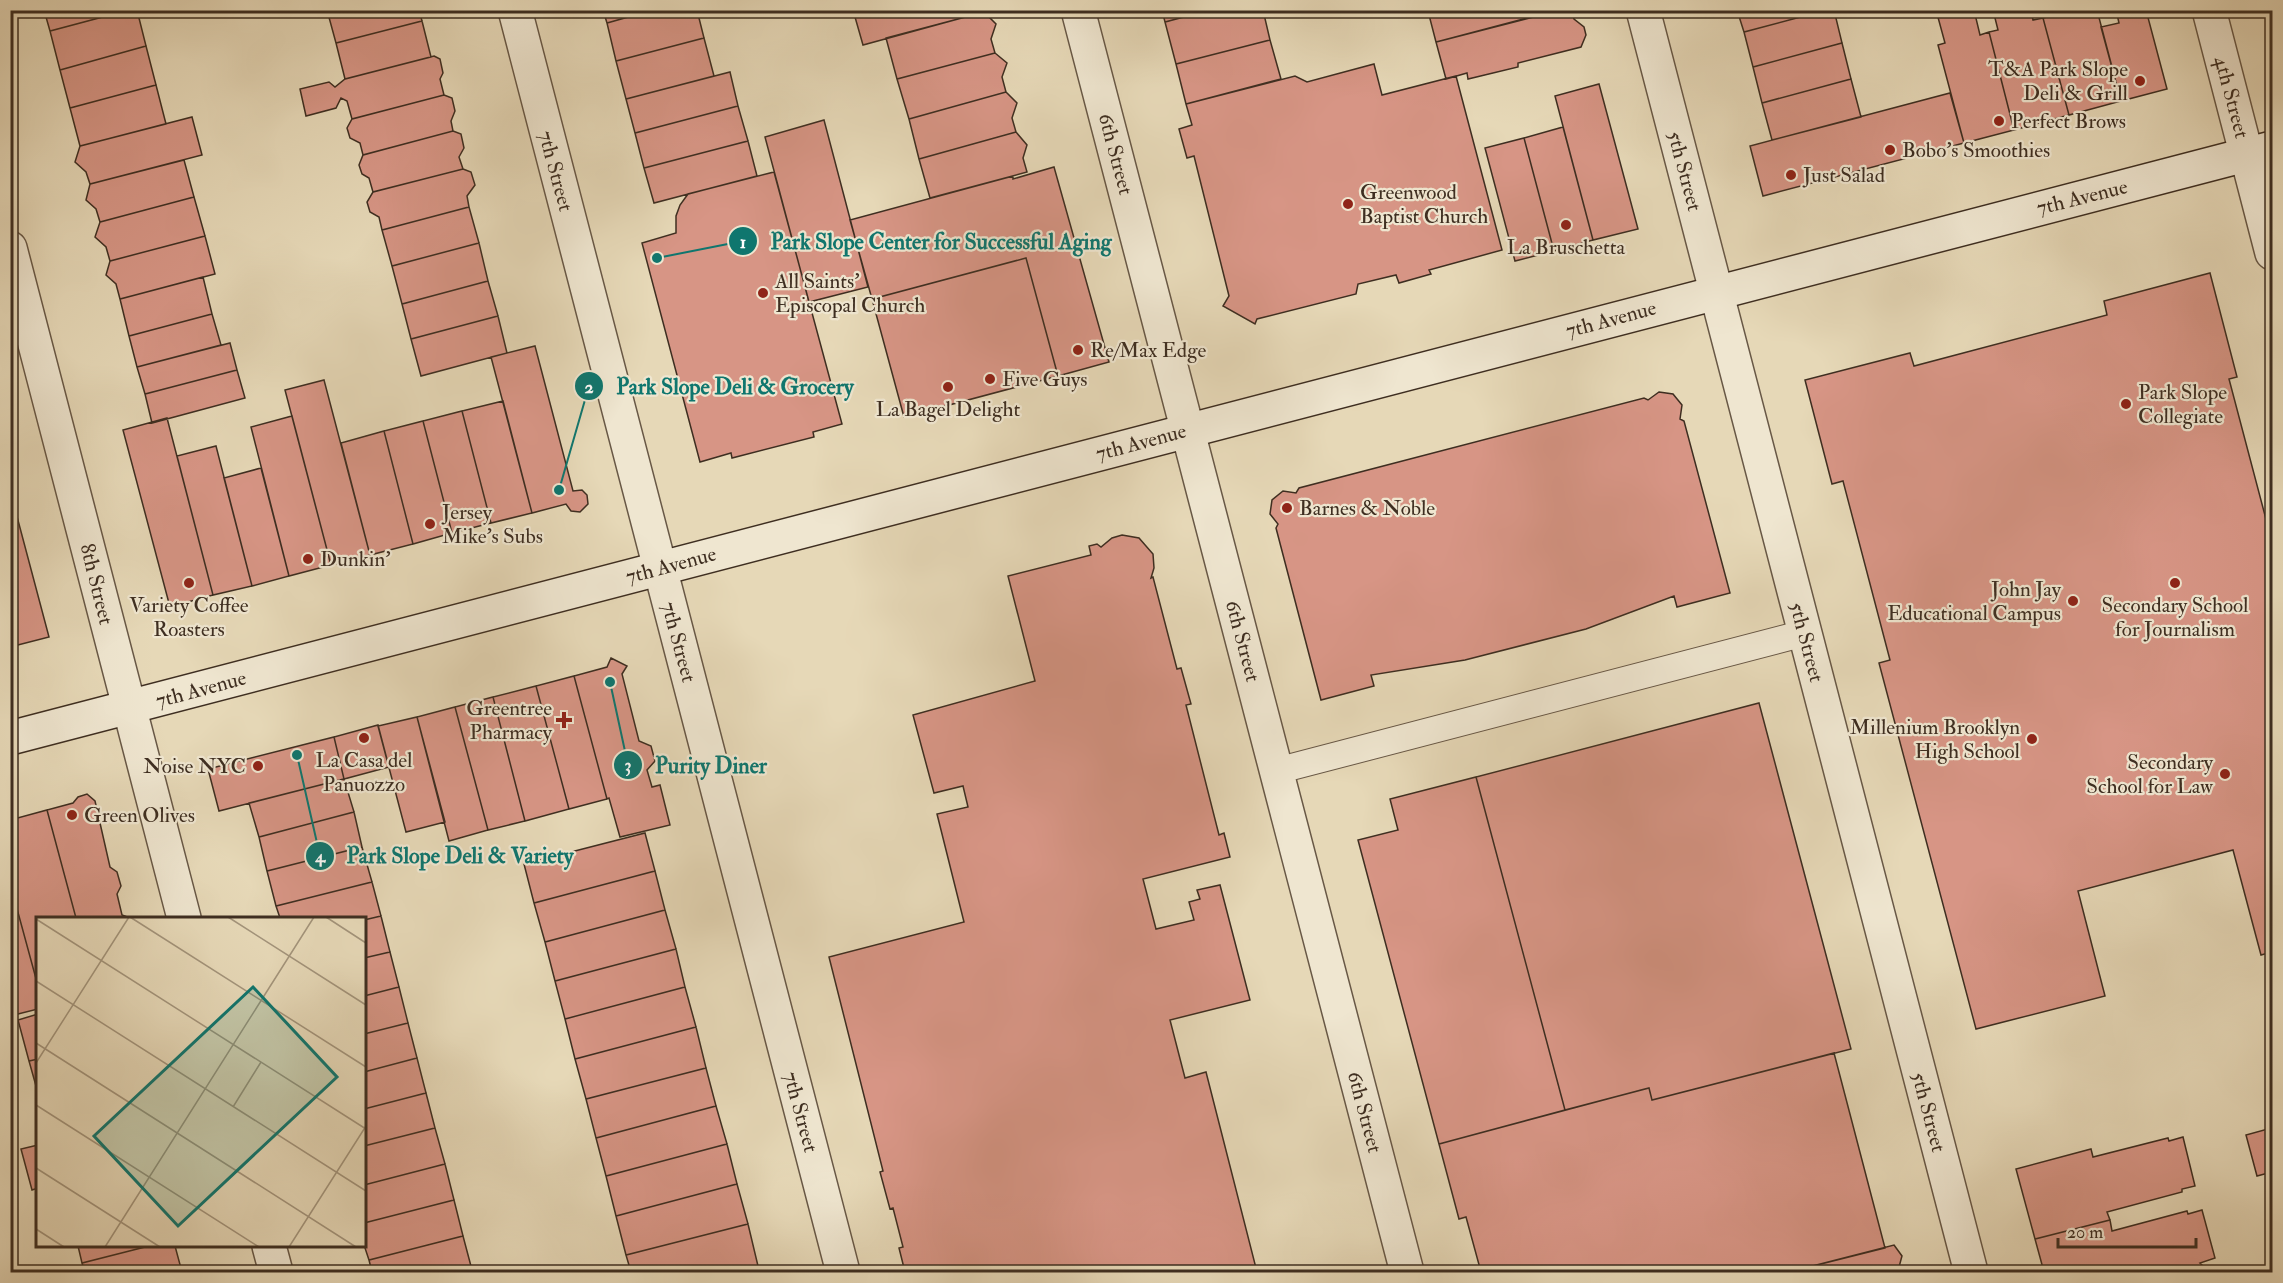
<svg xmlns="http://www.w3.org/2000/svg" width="2283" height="1283" font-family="'IM FELL Double Pica',serif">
  <rect width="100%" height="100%" fill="#e6d8b7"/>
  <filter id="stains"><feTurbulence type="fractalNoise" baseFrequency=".00333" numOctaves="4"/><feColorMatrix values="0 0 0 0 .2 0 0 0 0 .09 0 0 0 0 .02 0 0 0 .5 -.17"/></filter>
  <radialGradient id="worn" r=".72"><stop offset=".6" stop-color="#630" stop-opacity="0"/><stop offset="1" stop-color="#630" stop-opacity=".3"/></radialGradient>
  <path fill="#d79585" stroke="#3e2e21" stroke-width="1.5" d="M44,10H129L50,31Z
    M129,10H137L146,46L60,70L50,31Z
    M327,10H419L422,21L336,43Z
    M603,10H653L607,23Z
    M653,10H697L704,38L616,61L607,23Z
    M853,10H984V12L863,45Z
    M1162,10H1210L1165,22Z
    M1210,10H1263L1270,40L1176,64L1165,22Z
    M1445,10H1553V12L1436,42L1429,15Z
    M1557,10H1571L1574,19L1584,27L1586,35L1581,47L1518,63V67L1468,79L1467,73L1446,79L1436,42Z
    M1737,10H1827L1744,32Z
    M1827,10H1834L1842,43L1753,67L1744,32Z
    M1936,10H1974L1980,35L1989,32L2014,130L1964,143L1938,45L1945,43Z
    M1993,10H2031L2033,20L2043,18L2069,115L2014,130L1989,32L1998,30Z
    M2050,10H2097L2121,101L2069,115L2043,18L2051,16Z
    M2116,10H2146L2167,89L2121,101L2101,27L2119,23Z
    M984,12L996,24L991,39L995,53L897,79L886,38Z
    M422,21L431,57L345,79L336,43Z
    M704,38L714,76L626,99L616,61Z
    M1270,40L1281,79L1186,104L1176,64Z
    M1842,43L1851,79L1762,103L1753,67Z
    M146,46L156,85L70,108L60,70Z
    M995,53L1007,63L1002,77L1006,92L909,119L897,79Z
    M434,56L440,59L443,73L440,79L444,95L352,119L347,101L341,98L336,108L306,116L300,89L329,82L335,87L345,79Z
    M1374,64L1382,95L1456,76L1502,250L1429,270L1431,274L1399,283L1396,275L1358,284L1356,294L1257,319L1255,324L1223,306L1229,296L1194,156L1187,158L1179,129L1192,125L1186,104L1295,76L1307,82Z
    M730,72L738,106L635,133L626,99Z
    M1851,79L1861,117L1772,140L1762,103Z
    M1599,84L1638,229L1593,240L1555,96Z
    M156,85L166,124L80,146L70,108Z
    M1006,92L1017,103L1012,118L1016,132L919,159L909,119Z
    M1950,93L1964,143L1763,196L1750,146Z
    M444,95L452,98L455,111L451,121L453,131L363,155L360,143L350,138L347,128L352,119Z
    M738,106L748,141L644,168L635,133Z
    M192,117L202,155L90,184L86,172L75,162L80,146Z
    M824,120L868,287L809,302L765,137Z
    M1563,127L1593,240L1554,251L1524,138Z
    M453,131L461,134L464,148L459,157L463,169L373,192L369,178L362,174L359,165L363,155Z
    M1016,132L1027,145L1023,158L1027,172L930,198L919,159Z
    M1524,138L1554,251L1515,261L1485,148Z
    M748,141L757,176L654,203L644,168Z
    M184,160L194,197L100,222L96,209L86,200L90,184Z
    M1054,167L1109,362L1058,376L1026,258L872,299L850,220L1013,176V179Z
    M463,169L471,172L475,185L467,196L469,207L382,230L379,217L370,212L367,202L373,192Z
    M774,172L842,424L813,432L814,437L732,458L731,453L700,462L642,243L676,233V216L680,205L688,194Z
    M194,197L205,236L110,261L106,247L95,237L100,222Z
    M469,207L479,243L392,266L382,230Z
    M205,236L215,274L120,299L116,284L106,275L110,261Z
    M479,243L488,281L402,304L392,266Z
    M1026,258L1058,376L904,417L872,299Z
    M2210,273L2237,377L2229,379L2272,542V952L2261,955L2233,850L2078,891L2105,996L1976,1029L1879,663L1890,660L1843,481L1832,484L1805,380L1910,353L1914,366L2088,320L2107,315L2104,301Z
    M203,277L212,314L129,336L120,299Z
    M488,281L498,316L411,339L402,304Z
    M212,314L221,345L137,367L129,336Z
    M498,316L507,353L421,376L411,339Z
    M230,343L237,370L145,394L137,367Z
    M535,346L573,491L582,490L587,495L588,504L580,512L571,511L566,504L532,513L491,357Z
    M237,370L245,398L152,423L145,394Z
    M324,380L370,555L331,565L285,390Z
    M1659,392L1673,394L1682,405L1680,419L1684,421L1730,593L1677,607L1674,596L1586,629L1465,660L1371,675L1374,686L1321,700L1276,528L1278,524L1270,514L1272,500L1283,491L1296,493L1299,488L1644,398L1648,400Z
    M503,401L532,513L491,523L462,411Z
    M462,411L491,523L452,533L423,421Z
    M292,416L331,565L289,576L251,427Z
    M167,418L213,595L170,607L123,430Z
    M423,421L452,533L413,544L384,431Z
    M384,431L413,544L370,555L341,443Z
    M216,446L252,586L213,595L177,456Z
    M261,468L289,576L252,586L224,478Z
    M15,509L49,637L10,647V510Z
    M1122,535L1139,538L1153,554L1154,568L1151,578L1153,577L1177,669L1181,668L1191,704L1186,705L1219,835L1224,833L1230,857L1143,879L1156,929L1194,920L1189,902L1200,899L1197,890L1220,885L1250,1000L1170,1020L1185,1078L1206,1072L1257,1272H905L899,1248L903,1247L893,1208L890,1209L880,1172L883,1171L829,957L964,922L937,814L968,807L963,786L934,793L913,715L1035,681L1008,576L1091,555L1089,546L1097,544L1101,547L1112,538Z
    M611,658L627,666L622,674L639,741L651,746L655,761L647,770L652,787L660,785L670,825L620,837L609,798L607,799L574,676L607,667Z
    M574,676L607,799L569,809L536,686Z
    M536,686L569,809L525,821L493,697Z
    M493,697L525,821L488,830L455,707Z
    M1759,703L1851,1049L1652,1100L1649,1088L1565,1110L1476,777Z
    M455,707L488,830L449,841L417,717Z
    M417,717L445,822L406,832L378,726Z
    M378,725L389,767L344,779L334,737Z
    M334,737L344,779L219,811L208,769Z
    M1476,777L1565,1110L1439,1144L1358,840L1398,830L1390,799Z
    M344,779L354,812L259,837L249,803Z
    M87,794L95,801L110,867L117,872L121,886L117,894L122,915L130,918H76L47,810L73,803L78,797Z
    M47,810L76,918H38V986L10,883V820Z
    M354,812L362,847L267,871L259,837Z
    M645,833L655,871L534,903L524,864Z
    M362,847L372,882L276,906L267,871Z
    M655,871L665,910L545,942L534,903Z
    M372,882L381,916L364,920L280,918L276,906Z
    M10,883L38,986V1009L10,1016Z
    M665,910L676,949L555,981L545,942Z
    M381,916L390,952L364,958V920Z
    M676,949L685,987L565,1019L555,981Z
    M390,952L399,987L364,996V958Z
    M399,987L408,1023L364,1034V996Z
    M685,987L696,1027L575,1059L565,1019Z
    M38,1014V1059L29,1061L18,1020Z
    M408,1023L417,1058L364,1072V1034Z
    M696,1027L706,1068L586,1099L575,1059Z
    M1834,1053L1885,1248L1789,1272H1481L1466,1217L1459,1219L1439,1144L1641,1090L1649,1088L1652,1100Z
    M417,1058L426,1093L364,1109V1072Z
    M38,1059V1093L29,1061Z
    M706,1068L716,1106L596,1138L586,1099Z
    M426,1093L435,1128L364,1146V1109Z
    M716,1106L727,1144L606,1176L596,1138Z
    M2272,1125V1172L2257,1176L2246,1135L2268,1129V1127Z
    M435,1128L445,1164L364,1185V1146Z
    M2183,1137L2195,1186L2182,1189V1192L2107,1212L2110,1220L2035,1239L2016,1169L2091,1149L2093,1157L2168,1138L2169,1141Z
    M727,1144L737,1184L616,1216L606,1176Z
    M38,1145V1188L32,1190L21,1149Z
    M445,1164L454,1200L364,1223V1185Z
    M737,1184L748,1224L626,1255L616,1216Z
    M454,1200L463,1236L369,1260L364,1245V1223Z
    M2202,1210L2215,1258L2200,1263L2202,1265L2171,1272H2044L2035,1239L2110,1220L2112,1231L2187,1211L2188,1214Z
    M748,1224L758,1266L734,1272H631L626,1255Z
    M463,1236L472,1270L462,1272H372L369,1260Z
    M1894,1245L1902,1256L1899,1267L1901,1272H1789Z
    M78,1246H149L82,1263Z
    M149,1246H175L182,1272H85L82,1263Z"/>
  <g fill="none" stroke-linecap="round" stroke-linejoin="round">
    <defs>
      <path id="lane" d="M1276,771L1805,633"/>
      <path id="street" d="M515,10L843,1272
        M1078,10L1407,1272
        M1643,10L1971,1272
        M2209,10L2272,253
        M10,248L184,918
        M269,1246L276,1272"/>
      <path id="secondary" d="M10,738L2272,148"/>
    </defs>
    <use href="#lane" stroke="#685846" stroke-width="28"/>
    <use href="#street" stroke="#685846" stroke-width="36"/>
    <use href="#secondary" stroke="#3e2e21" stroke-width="36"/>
    <use href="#lane" stroke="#efe6d0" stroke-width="26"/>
    <use href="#street" stroke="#efe6d0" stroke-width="33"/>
    <use href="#secondary" stroke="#efe6d0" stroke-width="33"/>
  </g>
  <g fill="#8f2418" stroke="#efe6d0" stroke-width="2">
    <circle cx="2140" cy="81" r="6"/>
    <circle cx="1999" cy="121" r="6"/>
    <circle cx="1890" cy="150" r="6"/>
    <circle cx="1791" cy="175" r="6"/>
    <circle cx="1348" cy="204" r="6"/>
    <circle cx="1566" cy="225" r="6"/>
    <circle cx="763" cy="293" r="6"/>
    <circle cx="1078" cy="350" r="6"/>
    <circle cx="990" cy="379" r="6"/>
    <circle cx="948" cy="387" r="6"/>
    <circle cx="2126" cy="404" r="6"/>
    <circle cx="1287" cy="508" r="6"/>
    <circle cx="430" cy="524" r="6"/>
    <circle cx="308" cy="559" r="6"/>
    <circle cx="189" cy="583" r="6"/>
    <circle cx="2175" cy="583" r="6"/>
    <circle cx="2073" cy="601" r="6"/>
    <path d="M561 711h6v6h6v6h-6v6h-6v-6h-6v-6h6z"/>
    <circle cx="364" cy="738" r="6"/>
    <circle cx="2032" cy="739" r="6"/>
    <circle cx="258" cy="766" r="6"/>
    <circle cx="2225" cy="774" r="6"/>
    <circle cx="72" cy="815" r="6"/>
  </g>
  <g text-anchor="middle" stroke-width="4.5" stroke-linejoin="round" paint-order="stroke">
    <g font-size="21" fill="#3e2e21" stroke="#efe6d0" text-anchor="start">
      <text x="2128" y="76" text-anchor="end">T&amp;A Park Slope<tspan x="2128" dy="24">Deli &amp; Grill</tspan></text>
      <text x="2011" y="128">Perfect Brows</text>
      <text x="1902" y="157">Bobo's Smoothies</text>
      <text x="1803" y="182">Just Salad</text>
      <text x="1360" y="199">Greenwood<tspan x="1360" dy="24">Baptist Church</tspan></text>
      <text x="1566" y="254" text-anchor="middle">La Bruschetta</text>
      <text x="775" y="288">All Saints'<tspan x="775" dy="24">Episcopal Church</tspan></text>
      <text x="1090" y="357">Re/Max Edge</text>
      <text x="1002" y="386">Five Guys</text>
      <text x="2138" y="399">Park Slope<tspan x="2138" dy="24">Collegiate</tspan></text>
      <text x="948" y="416" text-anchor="middle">La Bagel Delight</text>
      <text x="1299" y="515">Barnes &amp; Noble</text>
      <text x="442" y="519">Jersey<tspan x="442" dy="24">Mike's Subs</tspan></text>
      <text x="320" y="566">Dunkin'</text>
      <text x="2061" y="596" text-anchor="end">John Jay<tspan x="2061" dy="24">Educational Campus</tspan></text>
      <text x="189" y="612" text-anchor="middle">Variety Coffee<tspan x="189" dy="24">Roasters</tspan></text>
      <text x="2175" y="612" text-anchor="middle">Secondary School<tspan x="2175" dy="24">for Journalism</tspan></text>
      <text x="552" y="715" text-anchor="end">Greentree<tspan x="552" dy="24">Pharmacy</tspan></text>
      <text x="2020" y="734" text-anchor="end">Millenium Brooklyn<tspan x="2020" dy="24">High School</tspan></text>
      <text x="364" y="767" text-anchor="middle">La Casa del<tspan x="364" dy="24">Panuozzo</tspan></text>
      <text x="2213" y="769" text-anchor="end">Secondary<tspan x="2213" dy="24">School for Law</tspan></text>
      <text x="246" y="773" text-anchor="end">Noise NYC</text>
      <text x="84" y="822">Green Olives</text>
    </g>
    <g font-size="21" fill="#3e2e21" stroke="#efe6d0">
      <text transform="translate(2232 97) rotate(75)" y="7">4th Street</text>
      <text transform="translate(1116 154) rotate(75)" y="7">6th Street</text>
      <text transform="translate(556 171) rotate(75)" y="7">7th Street</text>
      <text transform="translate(1685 171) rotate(75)" y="7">5th Street</text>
      <text transform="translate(2082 197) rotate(-14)" y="7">7th Avenue</text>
      <text transform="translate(1611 319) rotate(-15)" y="7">7th Avenue</text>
      <text transform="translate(1141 442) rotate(-15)" y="7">7th Avenue</text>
      <text transform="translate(671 565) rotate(-15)" y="7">7th Avenue</text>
      <text transform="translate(97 584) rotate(76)" y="7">8th Street</text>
      <text transform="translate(1243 641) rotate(75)" y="7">6th Street</text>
      <text transform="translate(679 642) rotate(75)" y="7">7th Street</text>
      <text transform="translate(1807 642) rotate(75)" y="7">5th Street</text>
      <text transform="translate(201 689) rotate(-15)" y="7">7th Avenue</text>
      <text transform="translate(801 1112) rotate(75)" y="7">7th Street</text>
      <text transform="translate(1365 1112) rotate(75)" y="7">6th Street</text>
      <text transform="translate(1929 1112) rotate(75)" y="7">5th Street</text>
    </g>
  </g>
  <g transform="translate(36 917)">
    <rect width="330" height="330" fill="#e6d8b7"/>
    <path fill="none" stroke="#a3947b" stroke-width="1.5" d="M94,0L330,150M192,0L330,88M290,0L330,26M0,2L330,212M0,64L330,274M0,126L320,330M0,146L93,0M0,188L223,330M197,190L225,145M0,251L124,330M0,312L28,330M69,330L278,0M253,330L330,209"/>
    <path fill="#0f766e" fill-opacity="0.15" stroke="#0f766e" stroke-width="3" d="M217,70L301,160L142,309L58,219Z"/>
    <rect width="330" height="330" fill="none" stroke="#3e2e21" stroke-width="3"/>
  </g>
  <path fill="none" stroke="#0f766e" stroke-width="2" d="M657 258L743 241M559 490L589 386M610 682L628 765M297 755L320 856"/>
  <g fill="#0f766e" stroke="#efe6d0" stroke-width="2">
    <circle cx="657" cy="258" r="6"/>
    <circle cx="559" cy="490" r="6"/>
    <circle cx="610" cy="682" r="6"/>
    <circle cx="297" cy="755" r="6"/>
    <circle cx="743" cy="241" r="15"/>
    <circle cx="589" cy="386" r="15"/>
    <circle cx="628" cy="765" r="15"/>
    <circle cx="320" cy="856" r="15"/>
  </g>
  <g font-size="18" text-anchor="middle" font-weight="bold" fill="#fff">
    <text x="743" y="248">1</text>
    <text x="589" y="393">2</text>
    <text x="628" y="771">3</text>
    <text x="320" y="862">4</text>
  </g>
  <g font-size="22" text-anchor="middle" font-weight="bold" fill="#0f766e" stroke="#efe6d0" stroke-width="4.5" stroke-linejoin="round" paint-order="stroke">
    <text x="941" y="249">Park Slope Center for Successful Aging</text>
    <text x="735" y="394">Park Slope Deli &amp; Grocery</text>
    <text x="711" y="773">Purity Diner</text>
    <text x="460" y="863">Park Slope Deli &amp; Variety</text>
  </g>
  <rect width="2283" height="1283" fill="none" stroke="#e6d8b7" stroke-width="36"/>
  <rect x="12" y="12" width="2259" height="1259" fill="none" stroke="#3e2e21" stroke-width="3"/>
  <rect x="18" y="18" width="2247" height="1247" fill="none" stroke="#3e2e21" stroke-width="1.5"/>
  <path d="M2058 1238v9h138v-9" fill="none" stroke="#3e2e21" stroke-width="3"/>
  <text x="2067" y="1238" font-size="18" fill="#3e2e21" stroke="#efe6d0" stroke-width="4.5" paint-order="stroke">20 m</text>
  <rect width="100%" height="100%" filter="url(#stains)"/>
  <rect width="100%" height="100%" fill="url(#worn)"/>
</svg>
